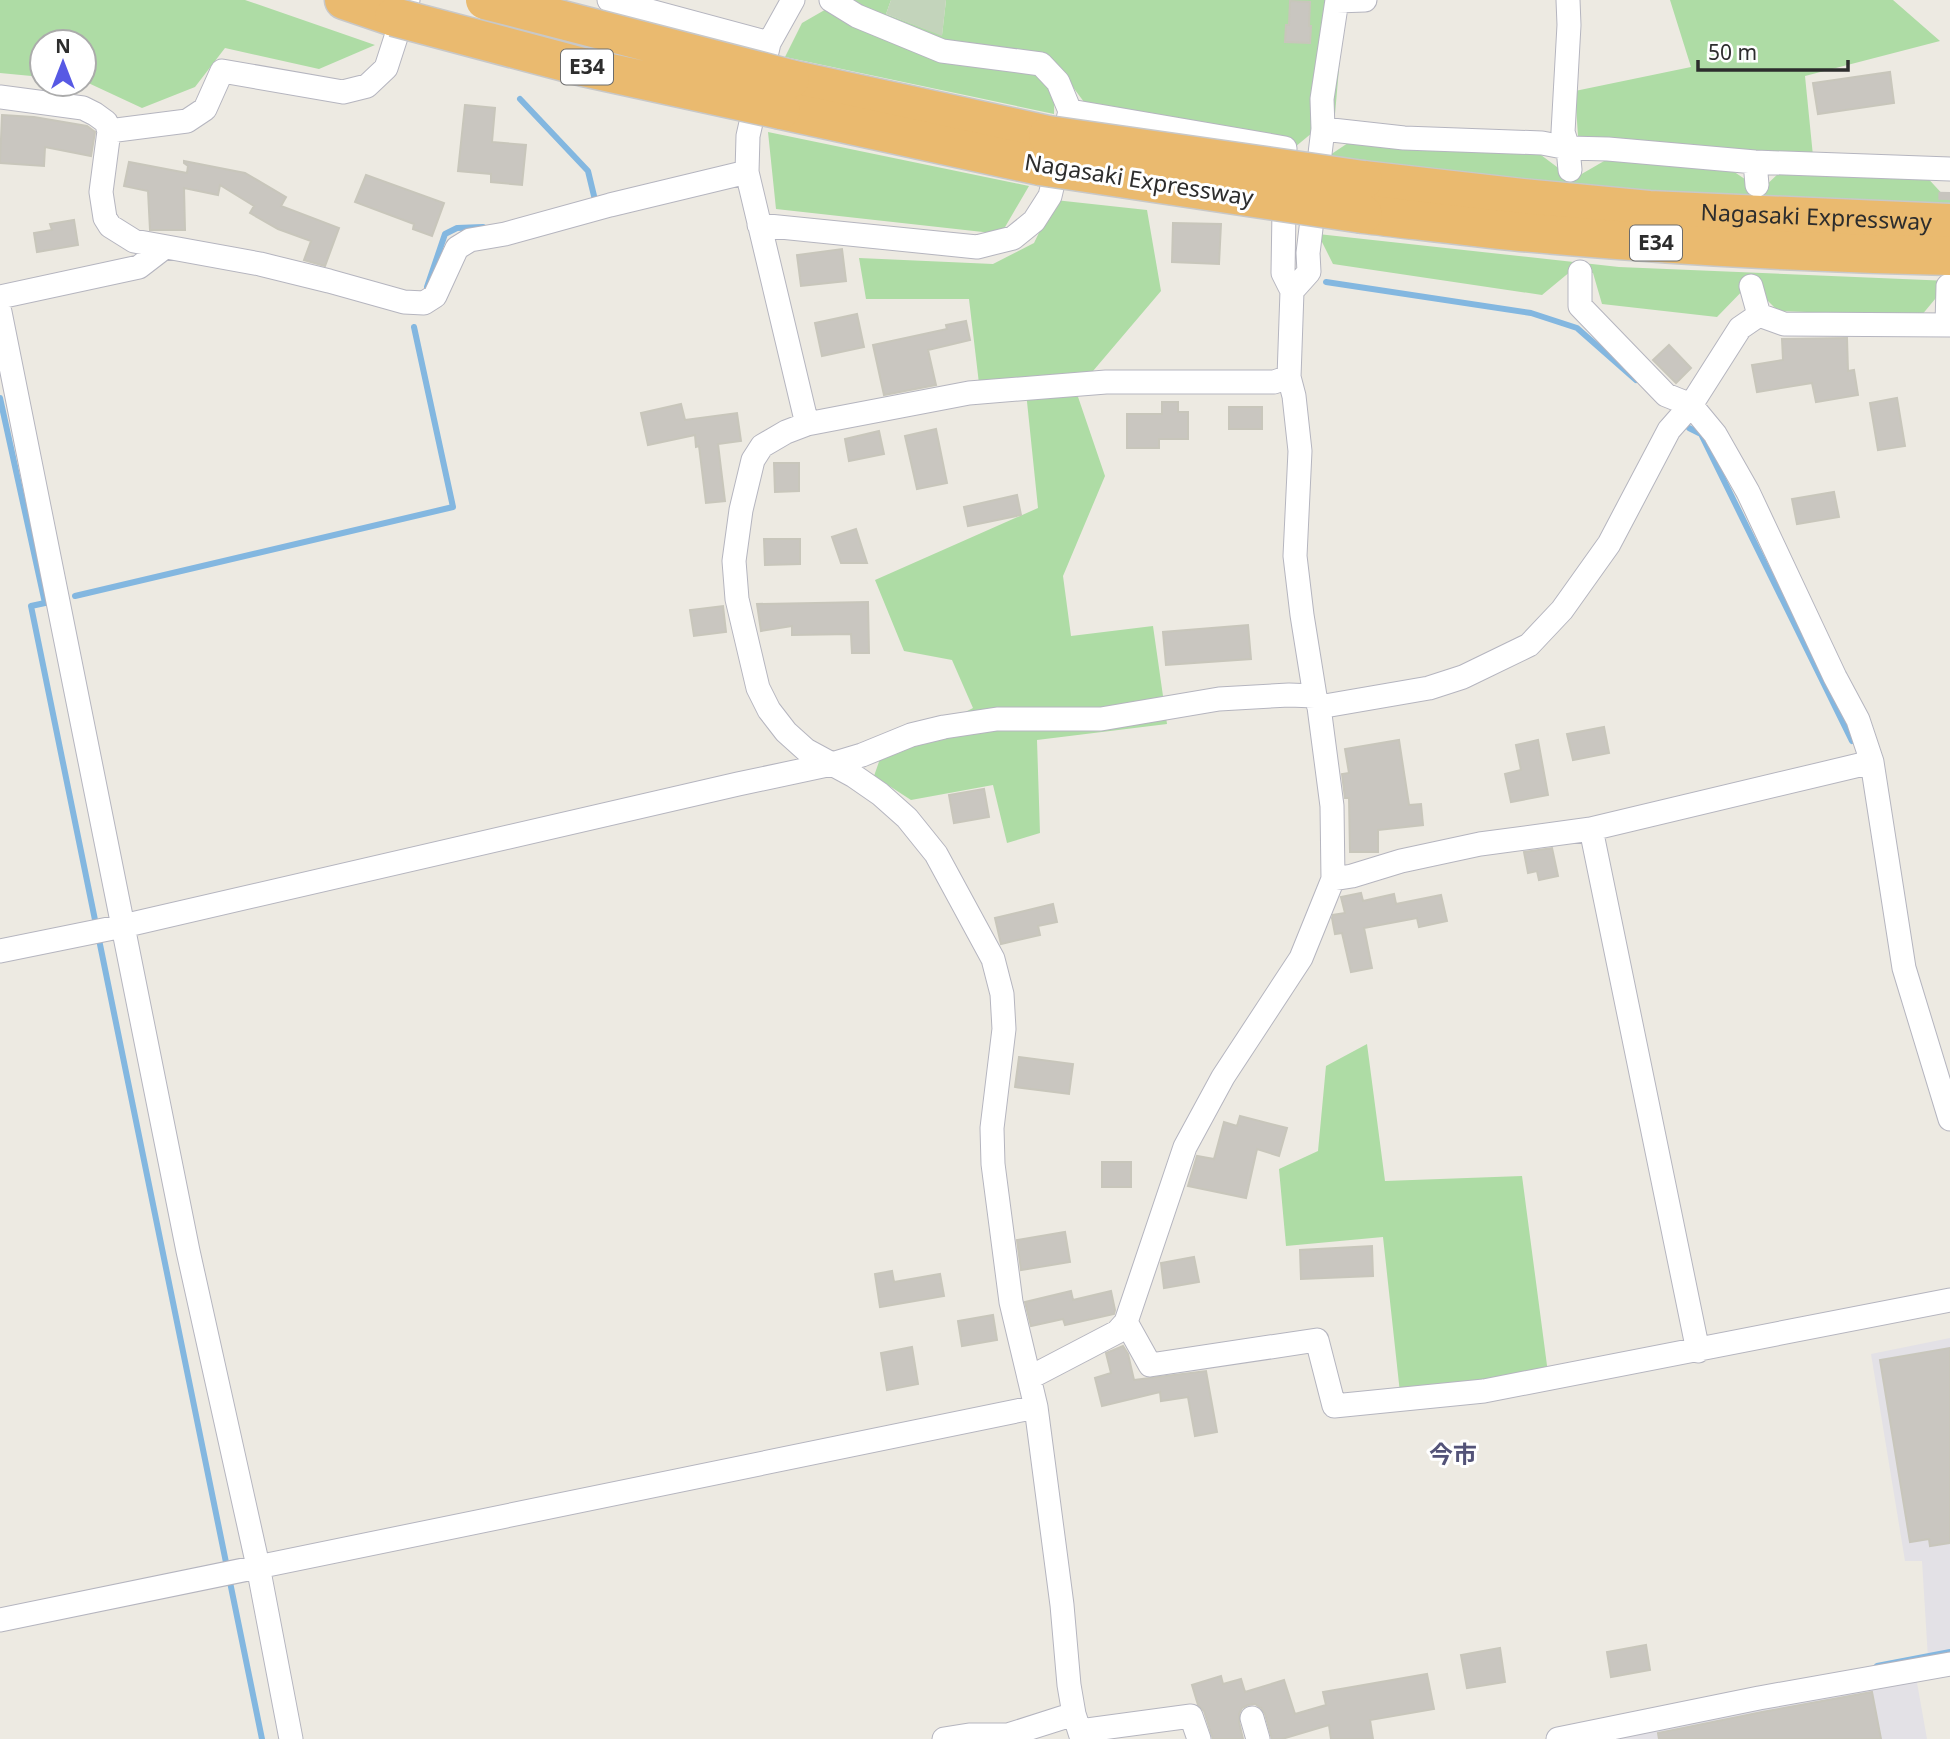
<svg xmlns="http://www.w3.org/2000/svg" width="1950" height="1739" font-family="'Noto Sans','Noto Sans JP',sans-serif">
  <rect width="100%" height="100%" fill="#edeae2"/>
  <path fill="#e3e1e6" d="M1950,1338V1654L1928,1658L1922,1561H1905L1871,1354Z
    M1916,1677L1927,1739H1580Z"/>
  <path fill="#aedca5" d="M0,0H245L375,45L319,69L225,48L195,87L142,108L84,81V42H42V77L0,73Z
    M842,0H891L886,14L942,35L946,0H1345L1335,114L1295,147L1087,106L1055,63L1054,114L785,57L802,23Z
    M1670,0H1893L1940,41L1805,76L1813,156L1578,136L1575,91L1691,67Z
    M768,132L1029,186L1001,234L776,209Z
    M1354,139L1537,152L1573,179L1611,157L1727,167L1761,190L1782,170L1922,172L1947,199L1950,197V205L1624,190L1327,157Z
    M1055,200L1147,210L1161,291L1076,391L1105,476L1063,576L1071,636L1153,626L1167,724L1037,740L1040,833L1007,843L993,785L911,800L874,776L881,756L973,708L952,660L904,651L875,580L1038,508L1026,392H980L969,299H866L859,258L993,264L1034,243Z
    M1318,234L1619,267L1950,281L1921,316L1778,311L1750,283L1717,317L1602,304L1593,273L1571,271L1542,295L1333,264Z
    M1367,1044L1385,1181L1522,1176L1548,1373L1400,1393L1383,1237L1286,1246L1279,1169L1318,1151L1326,1066Z"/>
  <path fill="#c3d4bb" d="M891,0H946L942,36L886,14Z"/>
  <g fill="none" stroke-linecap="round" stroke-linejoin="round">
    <path stroke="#83b7e0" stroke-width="6" d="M520,99L588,171L595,200L590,202
      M1326,282L1531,313L1577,328L1636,380
      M427,287L445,234L457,228L483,227
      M0,398L45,603L31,606L262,1739
      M1689,428L1701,434L1852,741
      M75,596L453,507L414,327
      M1877,1666L1950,1652"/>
  </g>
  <path fill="#c9c6c0" stroke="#c8c6bb" stroke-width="2" d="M1290,1L1310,2L1309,26H1311L1310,43L1285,42L1286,25H1289Z
    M1890,72L1894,103L1818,114L1813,83Z
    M465,105L495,108L492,142L526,145L522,185L491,182V174L458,171Z
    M2,115L34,117L87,126L95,132L91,156L45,147L44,166L0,163Z
    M184,161L245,173L286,197L281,206L339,228L325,266L304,260L311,241L278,229L250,213L254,206L220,185L218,195L184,188L185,230H150L148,191L124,186L129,162L187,173L188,166L184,163Z
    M366,175L444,203L432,236L413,229L414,224L355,202Z
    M74,220L78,245L37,252L34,233L52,230L50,224Z
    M1173,223L1221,224L1219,264L1172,262Z
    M842,249L846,281L801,286L797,255Z
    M857,314L864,347L822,356L815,323Z
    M966,321L970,340L928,350L936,385L884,395L873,345L947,329L946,325Z
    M1847,338L1848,371L1854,370L1858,395L1816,402L1812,383L1757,392L1752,365L1783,360L1782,339Z
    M1669,345L1691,368L1676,383L1653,360Z
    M1897,398L1905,446L1878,450L1870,403Z
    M1162,402H1178V412H1188V439H1159V448H1127V414H1162Z
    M681,404L685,420L737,413L741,441L718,444L725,501L706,503L699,446L696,447L695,435L648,445L641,413Z
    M1229,407H1262V429H1229Z
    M936,429L947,483L917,489L905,436Z
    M879,431L884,454L849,461L845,439Z
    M774,463H799V491L775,492Z
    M1834,492L1839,517L1797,524L1792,499Z
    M1017,495L1021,515L968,526L964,507Z
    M856,529L867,563H841L832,537Z
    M764,539H800V564L765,565Z
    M868,602L869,653H852L851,634L792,635V626L761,631L757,604Z
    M723,606L726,632L694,636L690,610Z
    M1248,625L1251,659L1166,665L1163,632Z
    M1604,727L1609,753L1573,760L1567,734Z
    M1399,740L1409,805L1421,804L1423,825L1378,830V852H1350L1349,798H1345L1342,774L1349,773L1345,749Z
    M1538,740L1548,795L1511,802L1505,774L1521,770L1516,745Z
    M984,789L989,817L954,823L949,795Z
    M1552,848L1558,876L1539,880L1537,871L1528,873L1524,852Z
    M1361,893L1363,901L1394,894L1396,904L1441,895L1447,921L1419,927L1417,918L1364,928L1372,968L1351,972L1342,933L1335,934L1332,918L1333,915L1345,913L1341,897Z
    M1053,904L1057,922L1038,926L1040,935L1001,944L995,918Z
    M1019,1057L1073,1064L1069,1094L1015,1087Z
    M1240,1116L1287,1128L1279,1156L1257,1149L1246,1198L1188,1186L1197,1156L1214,1159L1224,1122L1237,1126Z
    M1102,1162H1131V1187H1102Z
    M1065,1232L1070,1262L1021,1270L1017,1240Z
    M1372,1246L1373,1276L1301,1279L1300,1250Z
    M1194,1257L1199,1282L1164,1288L1161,1263Z
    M892,1271L894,1282L940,1274L944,1296L880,1307L875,1274Z
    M1071,1291L1073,1300L1111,1291L1115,1310L1114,1314L1065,1325L1063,1319L1031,1326L1025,1302Z
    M993,1315L997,1340L962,1346L958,1321Z
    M1123,1346L1128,1354L1134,1380L1206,1371L1217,1432L1195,1436L1188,1397L1161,1401L1160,1392L1102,1406L1095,1378L1111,1373L1106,1353Z
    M912,1347L918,1384L887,1390L881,1353Z
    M1950,1348V1543L1930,1546L1929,1539L1910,1542L1880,1360Z
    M1646,1645L1650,1670L1611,1677L1607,1652Z
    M1500,1648L1505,1682L1467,1688L1461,1655Z
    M1427,1674L1434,1709L1370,1720L1373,1739H1331L1329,1725L1282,1739H1272L1265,1714L1261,1708L1255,1704L1248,1705L1242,1708L1239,1714V1722L1243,1739H1213L1204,1711L1198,1705L1192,1685L1221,1676L1223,1684L1241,1679L1245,1692L1284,1680L1295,1714L1326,1705L1323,1692Z
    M1872,1692L1881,1739H1659L1658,1733L1762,1712Z"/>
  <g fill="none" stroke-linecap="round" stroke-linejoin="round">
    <path stroke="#c7c4be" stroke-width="23" stroke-dasharray="23 11" stroke-linecap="butt" d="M1949,234L1950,192"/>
    <defs>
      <path id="street" d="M609,0L769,43
        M793,0L769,43L748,136L747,172L807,424L786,432L762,446L753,460L741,510L734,561L737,599L758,688L769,710L786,732L806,750L854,776L880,794L907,818L936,854L993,959L1002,994L1004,1029L992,1128L993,1164L1011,1302L1036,1407L1062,1605L1069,1685L1074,1714L1082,1739
        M1568,0L1569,25L1563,132L1568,148L1570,170
        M1337,1L1365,0
        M0,97L83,108L95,114L106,122L109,131L101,192L105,218L110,226L134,241L260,264L329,281L404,302L424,303L435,296L457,248L470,240L505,234L610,205L747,172
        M1070,111L1285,148L1283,273L1292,291
        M1323,129L1404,138L1542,143L1568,148L1608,149L1755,162L1950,169
        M109,131L187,121L205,109L222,71L343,92L367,86L386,68L408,0
        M1755,162L1757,185
        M759,225L977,247L1013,238L1034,221L1050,196L1070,111L1058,82L1041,64L942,51L857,16L831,0
        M1580,272V306L1666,395L1691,405L1715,434L1748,492L1835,677L1858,720L1872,762L1904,968L1950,1119
        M1751,286L1759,315
        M0,297L139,267L165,247
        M0,312L188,1251L258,1566L291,1739
        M1759,315L1784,324L1950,325
        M1947,325L1948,286
        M807,424L969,393L1106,382H1274L1289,377
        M1319,707L1429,688L1463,677L1529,645L1562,610L1609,544L1669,430L1691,405L1740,328L1759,315
        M1591,829L1698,1351
        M1333,879L1352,876L1401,861L1480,844L1591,829L1872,762
        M0,951L123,926L738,784L832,764L862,755L911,735L944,727L997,719H1101L1219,699L1289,695L1315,696
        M1126,1322L1150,1365L1317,1340L1334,1406L1484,1391L1950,1300
        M1029,1378L1117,1332L1126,1322L1185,1147L1223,1077L1301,958L1333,879L1332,806L1319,707L1315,696L1302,615L1295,556L1300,451L1294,396L1289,377L1292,291L1309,272L1308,253L1323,129L1322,99L1337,0
        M0,1620L1036,1407
        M1252,1718L1258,1739
        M1080,1731L1191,1716L1199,1739
        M944,1739L969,1735H1008L1074,1714
        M1558,1739L1759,1698L1950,1664"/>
      <g id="highway">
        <path d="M344,0L394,17"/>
        <path d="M790,79L1048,135"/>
        <path d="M781,110L1040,166"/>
        <path id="s1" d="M1363,180L1522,198L1649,210L1950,223"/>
        <path d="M1363,214C1416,220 1468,227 1521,232C1664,245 1807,253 1950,256"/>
      </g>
    </defs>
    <use href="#street" stroke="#b5b5bf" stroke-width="25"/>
    <use href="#highway" stroke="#c8c8c8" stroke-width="41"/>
    <use href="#street" stroke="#fff" stroke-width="23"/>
    <use href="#highway" stroke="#eaba6f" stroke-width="38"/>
    <defs>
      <path id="highway-bridge" d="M485,0L790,79
        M394,17L583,67L781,110
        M1048,135L1363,180
        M1040,166L1363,214"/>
    </defs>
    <use href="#highway-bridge" stroke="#c8c8c8" stroke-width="41" stroke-linecap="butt"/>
    <use href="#highway-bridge" stroke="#eaba6f" stroke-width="38"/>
  </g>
  <g text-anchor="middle" stroke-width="6" stroke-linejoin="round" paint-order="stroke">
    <g fill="#fff" stroke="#6c6c6c" stroke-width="2">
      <rect x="561" y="49.5" width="52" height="35" rx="5"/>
      <rect x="1630" y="225.5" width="52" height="35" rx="5"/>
    </g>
    <g font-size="21" font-weight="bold" fill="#2d2d2d">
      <text x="587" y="74">E34</text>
      <text x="1656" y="250">E34</text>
    </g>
    <g font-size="23" fill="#2d2d2d" stroke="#fff">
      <text transform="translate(1139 180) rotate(9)" y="8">Nagasaki Expressway</text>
      <text dy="8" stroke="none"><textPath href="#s1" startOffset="455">Nagasaki Expressway</textPath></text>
    </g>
    <g font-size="24" font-weight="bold" fill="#535378" stroke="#fff">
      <text x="1453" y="1463">今市</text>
    </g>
  </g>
  <g transform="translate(63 63)"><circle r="33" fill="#ffffff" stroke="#ababab" stroke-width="2"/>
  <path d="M0-5L12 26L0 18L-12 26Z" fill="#5759e4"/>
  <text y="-10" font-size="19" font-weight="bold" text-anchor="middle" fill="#2d2d2d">N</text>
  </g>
  <path d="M1698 60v10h150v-10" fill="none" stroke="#2d2d2d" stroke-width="3.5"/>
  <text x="1708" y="60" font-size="21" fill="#2d2d2d" stroke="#ffffff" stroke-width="5" paint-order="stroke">50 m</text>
</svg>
